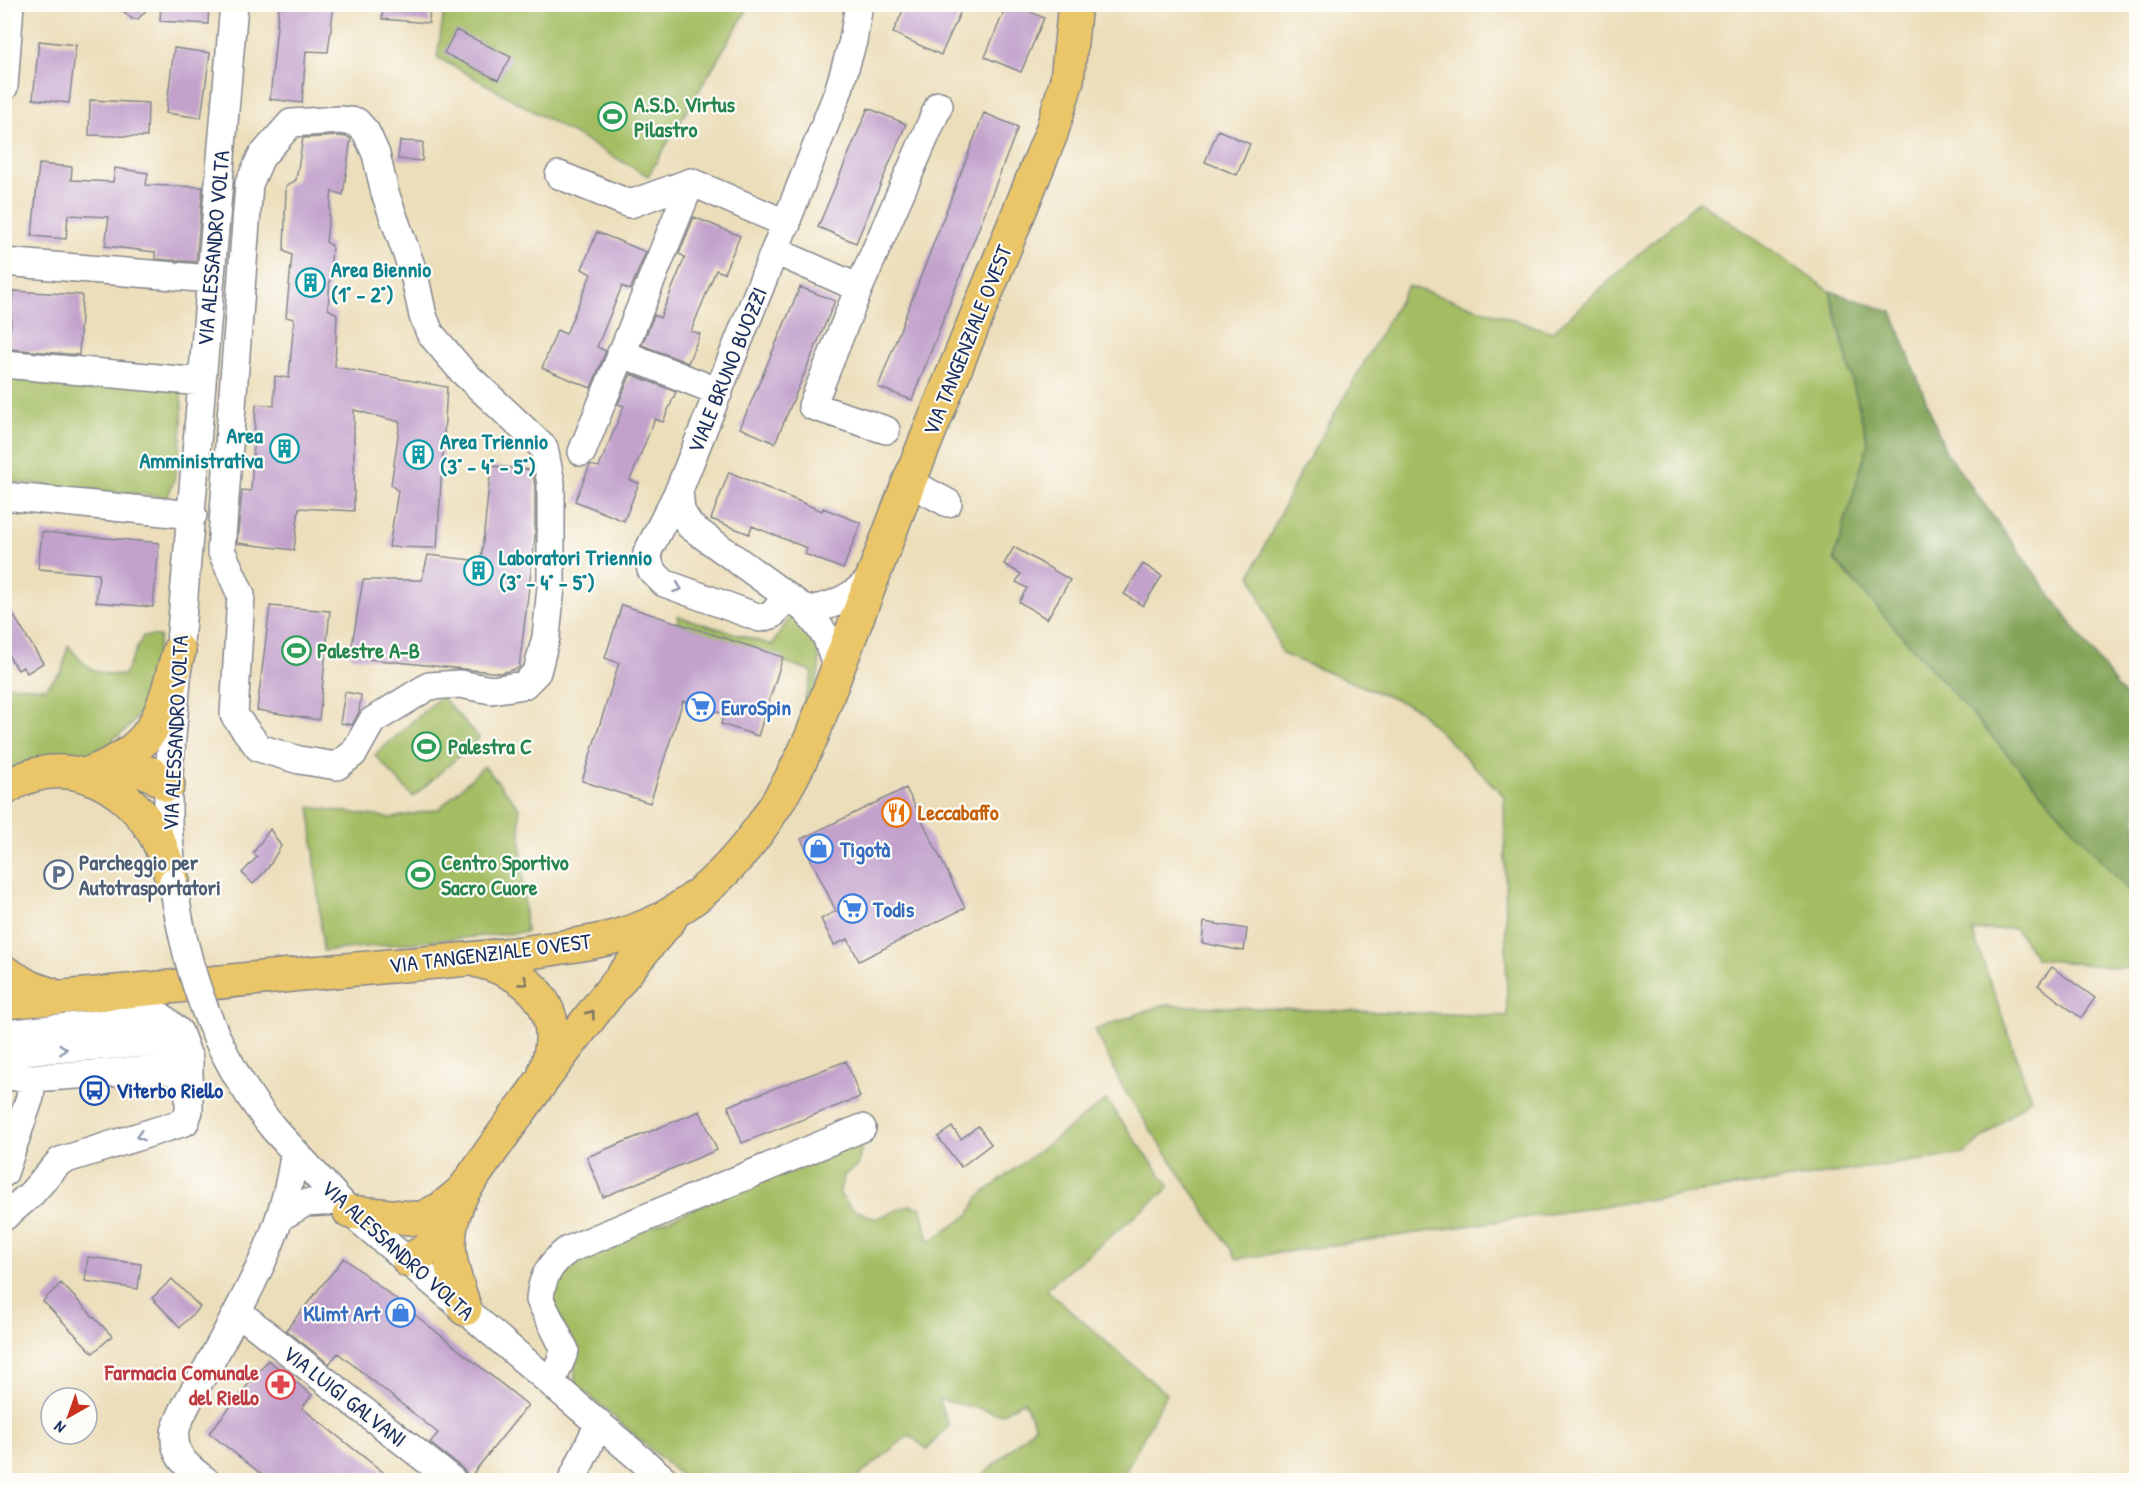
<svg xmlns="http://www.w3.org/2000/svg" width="2141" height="1485" font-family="'Patrick Hand',sans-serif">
  <rect width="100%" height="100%" fill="#fdfcf7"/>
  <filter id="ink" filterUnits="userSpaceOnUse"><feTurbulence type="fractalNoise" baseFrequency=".0167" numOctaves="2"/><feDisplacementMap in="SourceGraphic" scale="12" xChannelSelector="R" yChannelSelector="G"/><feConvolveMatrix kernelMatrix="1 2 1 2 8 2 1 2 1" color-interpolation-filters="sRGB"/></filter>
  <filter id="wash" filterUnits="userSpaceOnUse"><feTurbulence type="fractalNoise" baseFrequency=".008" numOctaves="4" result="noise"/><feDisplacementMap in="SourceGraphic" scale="24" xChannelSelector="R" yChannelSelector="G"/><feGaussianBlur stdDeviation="1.35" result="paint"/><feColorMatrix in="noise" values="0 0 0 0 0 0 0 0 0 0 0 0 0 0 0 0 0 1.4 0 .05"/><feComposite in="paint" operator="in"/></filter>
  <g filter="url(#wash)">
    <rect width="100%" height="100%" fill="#ecdeba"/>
    <path fill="#a4bd63" stroke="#607660" stroke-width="1.5" d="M445,5H750L648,176L437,57Z
      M1699,201L1830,291L1868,444L1834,559L2136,899V970L2037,959L2015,928L1972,931L2031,1098L1964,1154L1237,1259L1124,1090L1095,1030L1162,1005L1507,1016L1504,796L1416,708L1282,654L1251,574L1297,479L1408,286L1552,332Z
      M4,371L179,386C186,411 180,474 167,497L5,481Z
      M678,616L772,645L791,616C834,640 818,681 806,717L800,714L813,672L677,623Z
      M143,636H160C152,673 150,719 114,738L112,752L64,760L5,776L4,685L45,688L62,671L68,645C86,669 94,675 124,675Z
      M441,696L479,738L413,797L375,755Z
      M484,766L519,807L526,932L323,951L310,807L391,818L439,809Z
      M1106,1100L1170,1187L1046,1289L1166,1394L1121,1480H978L1035,1426L1024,1401L1001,1414L938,1399L949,1426L927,1449L909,1435L854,1480H686L575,1383L574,1349L549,1292L564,1263L863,1138L858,1166L845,1174L839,1193L851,1208L875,1219L910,1205L922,1208L929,1242L970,1214L978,1197Z"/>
    <path fill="#83a459" stroke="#4f6a5c" stroke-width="1.5" d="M1830,291L1892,312L1946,452L2136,712V899L1834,559L1868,444Z"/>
    <g id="blocks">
      <path fill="#c2a2cc" d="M116,4H152L138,19H132Z
        M161,4H209L208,24L160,21Z
        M279,4H334L328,52L306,51L302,103L270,99Z
        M383,4H430L429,23L382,19Z
        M906,4H964L941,55L893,33Z
        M1007,4H1014L1044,18L1021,72L985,57Z
        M456,30L511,57L498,80L444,53Z
        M39,41L76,45L69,103L33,99Z
        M174,48L210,53L201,118L166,113Z
        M90,100L148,103L147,137L89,135Z
        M868,108L906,124L856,243L818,227Z
        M984,113L1018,127L912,400L878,387Z
        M1218,130L1250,144L1237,175L1205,162Z
        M340,136L351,138L343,195L332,191L326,242L332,246L328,309L337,314L335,367L447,387L437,548L389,547L398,491L391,485L400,422L354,410V511L299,508L294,550L237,543L242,490L251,491L256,404L274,406L275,376L289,378L294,319L286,317L292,255L284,251L286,186L296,180L303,138Z
        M400,141L423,142L422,161L398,159Z
        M39,164L72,167L71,180L113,182L115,168L148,173L146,185L203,187L196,262L155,259V252L105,246L109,217L68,215L66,239L32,236Z
        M694,217L740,236L724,273L716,270L691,331L700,334L688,363L642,345L654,315L660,318L685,257L679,254Z
        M597,232L646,252L630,290L622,286L597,347L606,351L591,388L542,368L557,330L566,334L591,274L582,269Z
        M800,287L835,301L775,443L740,428Z
        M13,291L82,295L79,355L9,349Z
        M631,374L676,392L663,422L655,419L630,480L639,483L624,521L575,501L590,465L599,467L624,406L618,404Z
        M491,466L532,470L535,485V539L519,668L501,673L350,657L363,580H422L428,555L481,561Z
        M729,472L822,511L823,508L861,523L843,569L805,554L807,548L752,526L749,534L711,519Z
        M42,532L159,543L153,607L96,602L99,574L38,569Z
        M1014,547L1070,580L1047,619L1019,602L1027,588L1016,582L1021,574L1004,564Z
        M1143,564L1162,576L1143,606L1124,594Z
        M4,600L43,663L27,673L23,667L18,670L4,649Z
        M622,605L783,657L758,736L721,724L724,714L683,701L650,803L582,781L619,663L605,658Z
        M270,606L330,611L319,720L257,710Z
        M345,692L361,695L359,712L352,725L340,723Z
        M906,788L965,908L859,961L848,939L834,945L821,919L836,911L801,839Z
        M270,829L281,846L268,868L253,884L242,873L257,857L253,853Z
        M1204,922L1247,929L1244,951L1202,943Z
        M2052,967L2095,998L2081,1018L2038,985Z
        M846,1061L860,1097L742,1143L728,1106Z
        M700,1111L717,1150L603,1197L587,1157Z
        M978,1126L991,1144L961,1167L938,1137L952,1127L961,1139Z
        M88,1257L141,1264L138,1289L85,1281Z
        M344,1258L528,1405L470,1477L462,1468L430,1443L438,1433L338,1353L329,1364L286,1330Z
        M172,1279L200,1307L180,1327L152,1298Z
        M61,1283L112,1336L93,1353L43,1301Z
        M268,1360L312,1395L302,1408L393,1480H269L209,1433Z"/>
    </g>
  </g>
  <g filter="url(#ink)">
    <use href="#blocks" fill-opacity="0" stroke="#84868c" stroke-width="1.5"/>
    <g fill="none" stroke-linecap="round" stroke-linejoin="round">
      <defs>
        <path id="minor" d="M4,87L10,4
          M340,120L357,122L366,132L376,154L385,193L414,274L423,316L430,333L462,371L544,448L551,483V587L546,637L537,672L524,685L491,690L460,684L429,686L372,721L354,753L337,766L299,760L259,748L234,715L241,595L221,550L249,184L261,157L291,123Z
          M559,175L630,204L691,182L787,224
          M775,251L859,288
          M4,262L211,279
          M621,353L719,392
          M4,364L202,382
          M886,430L812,406L859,288L939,105
          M582,452L691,182
          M909,482L948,503
          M679,490L647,553L651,570L664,583L760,618L772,615L787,596
          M4,496L193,515
          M806,610C834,607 855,596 874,575
          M838,671L826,636L806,610L690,526L681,511L679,490L838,92L853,41L859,4
          M171,859L168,825V785L234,4
          M4,1034L162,1017L179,1032L187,1054
          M4,1052L164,1042L189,1058V1079
          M4,1076L32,1078L166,1069L189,1079V1111L185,1122L60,1161L31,1194L4,1217
          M274,1129L350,1212L665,1480
          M4,1173L30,1097L32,1078
          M282,1216L305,1203L339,1201
          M238,1312L452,1480
          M552,1382L565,1350L540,1300C541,1278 550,1263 568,1250L862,1128
          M205,1480C187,1466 173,1457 175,1432C182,1408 198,1385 210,1363C246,1296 285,1230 294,1154
          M572,1480L599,1423"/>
        <path id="major" d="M116,763L152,774L168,785
          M88,774C158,747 160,718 179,651
          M4,789C61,751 123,780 154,833C163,847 167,866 173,881
          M475,960C533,974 568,1011 545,1072
          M4,972L29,987L52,995
          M4,1002C115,993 225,981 335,971C397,965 459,961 521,953C573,946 632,940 677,910C740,870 782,803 812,736L909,482L1051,134L1067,80L1075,4
          M350,1212L420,1219L441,1209L463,1191
          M409,1261L447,1237
          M465,1309C449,1262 440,1238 463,1191C529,1097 595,1006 670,919"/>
      </defs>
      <use href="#minor" stroke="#84868c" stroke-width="30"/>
      <use href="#major" stroke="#84868c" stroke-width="36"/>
      <use href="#minor" stroke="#fff" stroke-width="27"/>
      <use href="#major" stroke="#ebc669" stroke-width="33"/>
      <defs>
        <path id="minor-bridge" d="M173,881C185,972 216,1058 274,1129"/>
      </defs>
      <use href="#minor-bridge" stroke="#84868c" stroke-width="30" stroke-linecap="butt"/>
      <use href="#minor-bridge" stroke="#fff" stroke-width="27"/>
    </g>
    <defs><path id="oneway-chevron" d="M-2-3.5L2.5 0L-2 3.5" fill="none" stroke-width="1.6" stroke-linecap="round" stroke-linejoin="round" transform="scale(1.5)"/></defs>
    <g stroke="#8d97ae">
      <use href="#oneway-chevron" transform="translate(678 588) rotate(20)"/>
      <use href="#oneway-chevron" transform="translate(63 1049) rotate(-4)"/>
      <use href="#oneway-chevron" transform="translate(140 1136) rotate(163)"/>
    </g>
    <g stroke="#797363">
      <use href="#oneway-chevron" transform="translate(524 982) rotate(36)"/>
      <use href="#oneway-chevron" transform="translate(591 1014) rotate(-53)"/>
    </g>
  </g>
  <defs>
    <symbol id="stadium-ring" viewBox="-11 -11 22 22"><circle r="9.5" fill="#fdfcf7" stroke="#2e9e5b" stroke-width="1.5"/><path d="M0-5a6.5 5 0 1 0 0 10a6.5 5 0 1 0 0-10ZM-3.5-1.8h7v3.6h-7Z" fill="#2e9e5b"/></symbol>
    <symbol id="building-ring" viewBox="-11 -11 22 22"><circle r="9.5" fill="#fdfcf7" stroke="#0f9aa8" stroke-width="1.5"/><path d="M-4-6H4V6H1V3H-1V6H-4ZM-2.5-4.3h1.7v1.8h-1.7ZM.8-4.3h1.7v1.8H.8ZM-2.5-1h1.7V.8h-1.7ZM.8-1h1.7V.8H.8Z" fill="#0f9aa8"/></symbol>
    <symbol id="supermarket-ring" viewBox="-11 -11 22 22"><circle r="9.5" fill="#fdfcf7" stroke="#3f7fe0" stroke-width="1.5"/><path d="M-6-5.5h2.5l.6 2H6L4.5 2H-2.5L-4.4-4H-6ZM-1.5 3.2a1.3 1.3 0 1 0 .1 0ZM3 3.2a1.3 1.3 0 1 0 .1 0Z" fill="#3f7fe0"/></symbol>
    <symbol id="restaurant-ring" viewBox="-11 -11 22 22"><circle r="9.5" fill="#fdfcf7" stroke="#e8710a" stroke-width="1.5"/><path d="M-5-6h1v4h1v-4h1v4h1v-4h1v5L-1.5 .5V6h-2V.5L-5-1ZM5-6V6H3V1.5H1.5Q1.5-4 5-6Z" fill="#e8710a"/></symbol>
    <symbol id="shop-ring" viewBox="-11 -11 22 22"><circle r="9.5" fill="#fdfcf7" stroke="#3f7fe0" stroke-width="1.5"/><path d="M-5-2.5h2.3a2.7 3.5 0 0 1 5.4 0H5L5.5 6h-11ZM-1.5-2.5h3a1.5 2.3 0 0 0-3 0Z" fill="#3f7fe0"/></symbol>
    <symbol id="parking-ring" viewBox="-11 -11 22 22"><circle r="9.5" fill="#fdfcf7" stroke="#5c6f8a" stroke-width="1.5"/><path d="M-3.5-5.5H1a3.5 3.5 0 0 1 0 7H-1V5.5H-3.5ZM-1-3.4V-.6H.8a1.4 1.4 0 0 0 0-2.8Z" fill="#5c6f8a"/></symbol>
    <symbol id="bus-ring" viewBox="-11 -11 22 22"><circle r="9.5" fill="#fdfcf7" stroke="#1a4fb4" stroke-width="1.5"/><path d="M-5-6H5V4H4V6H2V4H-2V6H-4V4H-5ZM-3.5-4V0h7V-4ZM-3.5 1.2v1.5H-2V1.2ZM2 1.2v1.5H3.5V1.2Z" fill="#1a4fb4"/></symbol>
    <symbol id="pharmacy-ring" viewBox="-11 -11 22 22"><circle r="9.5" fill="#fdfcf7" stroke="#e0444e" stroke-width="1.5"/><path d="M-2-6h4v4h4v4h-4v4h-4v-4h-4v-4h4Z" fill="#e0444e"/></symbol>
  </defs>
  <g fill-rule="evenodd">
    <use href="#stadium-ring" x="596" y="100" width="33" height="33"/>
    <use href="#building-ring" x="294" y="266" width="33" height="33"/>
    <use href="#building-ring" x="268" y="432" width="33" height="33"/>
    <use href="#building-ring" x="402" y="438" width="33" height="33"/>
    <use href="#building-ring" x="462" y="554" width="33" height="33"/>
    <use href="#stadium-ring" x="280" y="634" width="33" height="33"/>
    <use href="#supermarket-ring" x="684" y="690" width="33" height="33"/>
    <use href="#stadium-ring" x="410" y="730" width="33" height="33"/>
    <use href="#restaurant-ring" x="880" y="796" width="33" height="33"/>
    <use href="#shop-ring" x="802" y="832" width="33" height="33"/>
    <use href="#parking-ring" x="42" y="858" width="33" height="33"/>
    <use href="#stadium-ring" x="404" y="858" width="33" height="33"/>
    <use href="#supermarket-ring" x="836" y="892" width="33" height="33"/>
    <use href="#bus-ring" x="78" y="1074" width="33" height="33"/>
    <use href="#shop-ring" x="384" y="1296" width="33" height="33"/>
    <use href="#pharmacy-ring" x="264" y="1368" width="33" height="33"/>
  </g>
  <g text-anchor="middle" stroke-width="4.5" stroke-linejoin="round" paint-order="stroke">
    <g font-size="22" font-weight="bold" fill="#27864d" stroke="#fdfcf7" text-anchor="start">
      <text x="634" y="112">A.S.D. Virtus<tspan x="634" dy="25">Pilastro</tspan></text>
      <text x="317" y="658">Palestre A-B</text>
      <text x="448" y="754">Palestra C</text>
      <text x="441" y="870">Centro Sportivo<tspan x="441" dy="25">Sacro Cuore</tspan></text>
    </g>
    <g font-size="22" fill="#1b2f5e" stroke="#fdfcf7">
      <text transform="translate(213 248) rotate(-85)" y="8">VIA ALESSANDRO VOLTA</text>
      <text transform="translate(967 340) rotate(-68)" y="8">VIA TANGENZIALE OVEST</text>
      <text transform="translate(727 370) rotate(-68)" y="8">VIALE BRUNO BUOZZI</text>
      <text transform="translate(175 733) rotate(-87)" y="8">VIA ALESSANDRO VOLTA</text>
      <text transform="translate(490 953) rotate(-7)" y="8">VIA TANGENZIALE OVEST</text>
      <text transform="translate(398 1250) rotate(42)" y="8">VIA ALESSANDRO VOLTA</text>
      <text transform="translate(345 1396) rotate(38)" y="8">VIA LUIGI GALVANI</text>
    </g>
    <g font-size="22" font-weight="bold" fill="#0d838f" stroke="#fdfcf7" text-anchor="start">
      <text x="331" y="277">Area Biennio<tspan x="331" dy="25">(1° - 2°)</tspan></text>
      <text x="263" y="443" text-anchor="end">Area<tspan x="263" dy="25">Amministrativa</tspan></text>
      <text x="440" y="449">Area Triennio<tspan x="440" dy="25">(3° - 4° - 5°)</tspan></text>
      <text x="499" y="565">Laboratori Triennio<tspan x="499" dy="25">(3° - 4° - 5°)</tspan></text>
    </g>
    <g font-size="22" font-weight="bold" fill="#366cbe" stroke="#fdfcf7" text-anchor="start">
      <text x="721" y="715">EuroSpin</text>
      <text x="840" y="857">Tigotà</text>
      <text x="873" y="917">Todis</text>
      <text x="380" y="1321" text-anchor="end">Klimt Art</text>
    </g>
    <g font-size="22" font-weight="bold" fill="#c56008" stroke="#fdfcf7" text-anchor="start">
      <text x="918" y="820">Leccabaffo</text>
    </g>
    <g font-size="22" font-weight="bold" fill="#4e5e75" stroke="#fdfcf7" text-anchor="start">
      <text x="79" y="870">Parcheggio per<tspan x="79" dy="25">Autotrasportatori</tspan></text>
    </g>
    <g font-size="22" font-weight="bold" fill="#164399" stroke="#fdfcf7" text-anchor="start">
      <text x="116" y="1098">Viterbo Riello</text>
    </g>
    <g font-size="22" font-weight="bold" fill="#be3a42" stroke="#fdfcf7" text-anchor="end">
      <text x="259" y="1380">Farmacia Comunale<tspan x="259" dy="25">del Riello</tspan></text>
    </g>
  </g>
  <rect width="2141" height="1485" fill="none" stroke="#fdfcf7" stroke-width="24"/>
  <g transform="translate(69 1416) rotate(220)"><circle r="28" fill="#fdfcf7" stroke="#a3aaba" stroke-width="1.5"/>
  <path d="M0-4.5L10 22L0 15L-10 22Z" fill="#c8321e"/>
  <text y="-9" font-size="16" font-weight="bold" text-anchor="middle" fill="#1b2f5e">N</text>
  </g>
</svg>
